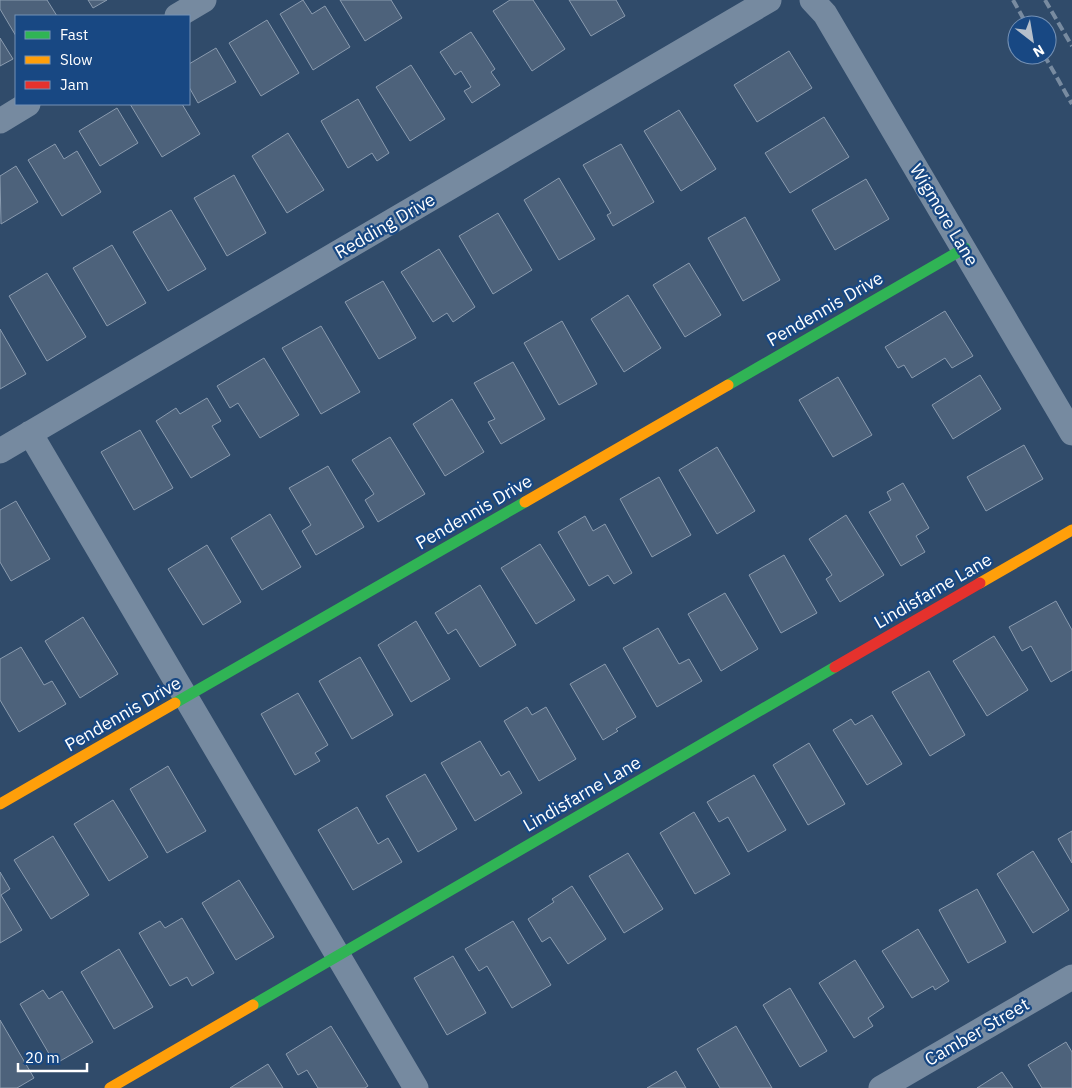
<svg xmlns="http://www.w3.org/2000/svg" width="1072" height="1088" font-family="'IBM Plex Sans',sans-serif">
  <rect width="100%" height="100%" fill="#304b6a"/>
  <path fill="#4d627b" stroke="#8a9baf" d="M0,0H47L57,16H16V36L0,9Z
    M88,0H107L93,8Z
    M303,0L312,14L325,6L350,47L313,70L280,14Z
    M340,0H391L402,18L365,41Z
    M510,0H533L565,49L532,71L493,11Z
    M569,0H616L625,16L591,36Z
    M267,20L299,73L261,96L229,43Z
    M471,32L495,69L491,72L500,85L472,103L464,91L471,87L461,71L455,75L440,52Z
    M0,38L13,59L0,66Z
    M216,48L236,82L198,103L189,87V64Z
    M789,51L812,88L757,122L734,85Z
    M411,65L445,119L410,141L376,87Z
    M358,99L389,153L377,161L372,153L348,168L321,121Z
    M130,104H182L200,134L162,157Z
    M117,108L138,143L100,166L79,131Z
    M679,110L716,169L681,191L644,131Z
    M824,117L849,157L790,193L765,153Z
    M288,133L324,190L287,213L252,156Z
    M55,144L64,159L77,151L101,192L62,216L28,160Z
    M621,144L654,202L613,226L607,215L611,213L583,165Z
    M16,166L38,202L1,224L0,176Z
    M234,175L266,233L227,256L194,198Z
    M559,178L595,239L559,260L524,200Z
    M866,179L889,219L835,250L812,210Z
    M171,210L206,269L168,291L133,232Z
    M498,213L532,270L493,294L459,236Z
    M745,217L780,280L743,301L708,238Z
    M112,245L146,303L107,326L73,268Z
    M439,249L475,307L453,322L447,313L433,322L401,272Z
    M689,263L721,315L685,337L653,285Z
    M47,273L86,337L47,361L9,296Z
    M383,281L416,338L379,359L345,302Z
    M628,295L661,348L624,372L591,319Z
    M945,311L973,356L952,368L945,358L912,378L904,365L898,368L885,347Z
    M562,321L597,384L559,405L524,343Z
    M321,326L360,392L321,414L282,348Z
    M0,329L26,374L0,389Z
    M264,358L299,415L260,438L238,403L230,408L217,386Z
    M513,362L545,419L501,444L488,422L495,419L474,383Z
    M980,375L1001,409L953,439L932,405Z
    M838,377L872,435L833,457L799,400Z
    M207,398L221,421L212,426L230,455L191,478L156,421L176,408L180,414Z
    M452,399L484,452L445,476L413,424Z
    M140,430L173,488L134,510L101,452Z
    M390,437L425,494L378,522L365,500L374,494L352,460Z
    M1024,445L1043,479L986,511L967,477Z
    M717,447L755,511L717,534L679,470Z
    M328,466L364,527L316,555L302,531L311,525L289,488Z
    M659,477L691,535L652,557L620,499Z
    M903,483L929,528L916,536L925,552L901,566L869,512L891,500L887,492Z
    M16,501L50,559L11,581L0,562V510Z
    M270,514L301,567L262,590L231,538Z
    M846,515L884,575L840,602L826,579L832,575L809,539Z
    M585,516L593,531L605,524L632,573L614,584L608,575L589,586L558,532Z
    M540,544L575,600L536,624L501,568Z
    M207,545L241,602L203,625L168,569Z
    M784,555L817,613L781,633L749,575Z
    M480,585L516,645L480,667L456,629L448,634L435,613Z
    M725,593L758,649L721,671L688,614Z
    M1056,601L1072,630V670L1051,682L1031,646L1022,651L1009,627Z
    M83,617L118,674L80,698L45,641Z
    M416,621L450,679L411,702L378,645Z
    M658,628L679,664L689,659L702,681L657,707L623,648Z
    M994,636L1028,690L987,716L953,661Z
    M21,647L44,685L52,681L66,704L19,732L0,700V659Z
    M360,657L393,715L352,739L319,681Z
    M605,664L636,717L616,729L618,731L603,740L570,684Z
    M929,671L965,735L930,756L892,692Z
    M298,693L328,745L315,753L320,761L295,775L261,714Z
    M527,707L532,715L546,707L576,759L539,781L504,721Z
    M872,715L902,764L867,785L833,730L851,719L855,725Z
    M480,741L501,776L509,771L522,793L475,821L441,763Z
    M809,743L845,804L808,825L773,765Z
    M168,766L206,831L167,853L130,789Z
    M425,774L457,829L418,852L386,796Z
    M754,775L786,830L748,852L728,817L719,822L707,802Z
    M113,800L148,857L109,881L74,824Z
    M357,807L378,844L388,838L402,862L353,890L318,830Z
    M694,812L730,874L695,894L660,833Z
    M1072,831V863L1058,839Z
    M53,836L89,895L51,919L14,860Z
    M1033,851L1069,910L1033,933L997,874Z
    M628,853L663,909L624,933L589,876Z
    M0,872L10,889L1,895L22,930L0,943Z
    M239,880L274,937L236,960L202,903Z
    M572,886L606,939L568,964L550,937L542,942L528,919L554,902L552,899Z
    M977,889L1006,942L968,963L939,910Z
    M182,918L214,973L192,986L187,977L170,986L139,933L160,921L165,928Z
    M513,921L551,985L512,1008L487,966L479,971L465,949Z
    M918,929L949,981L935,990L933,986L912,998L882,951Z
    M119,949L153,1007L114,1029L81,972Z
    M453,956L486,1013L447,1035L414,978Z
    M855,960L884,1007L868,1018L873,1026L854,1038L819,983Z
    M790,988L827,1051L800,1067L763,1005Z
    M43,990L49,999L62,991L93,1042L55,1064L20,1004Z
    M0,1020L34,1078L17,1088H0Z
    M331,1026L368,1086L365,1088H318L307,1070L298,1075L286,1054Z
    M736,1026L772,1088H720L697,1049Z
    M1066,1042L1072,1052V1088H1042L1028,1065Z
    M268,1064L283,1088H230Z
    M676,1071L686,1088H647Z
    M1002,1072L1013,1088H977Z"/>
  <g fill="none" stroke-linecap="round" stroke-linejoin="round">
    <path stroke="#768aa0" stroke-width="25" d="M812,0L825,14L1072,433
      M177,16L204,0
      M0,121L28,104
      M30,433L416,1088
      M0,451L769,0
      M881,1088L1072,977"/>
    <path stroke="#30b455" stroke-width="11" d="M728,385L965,248
      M175,703L525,502
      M253,1005L835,667"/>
    <path stroke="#ff9f0a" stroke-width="11" d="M525,502L728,385
      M980,583L1072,530
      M0,804L175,703
      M110,1088L253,1005"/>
    <path stroke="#e5322d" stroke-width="11" d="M835,667L980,583"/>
    <path stroke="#788ba0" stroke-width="4" stroke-dasharray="9 4" stroke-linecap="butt" d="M1013,0L1027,25
      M1045,0L1072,46
      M1044,55L1072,104"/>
  </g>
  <g text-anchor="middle" stroke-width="4.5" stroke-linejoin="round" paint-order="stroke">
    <g font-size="18" fill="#fff" stroke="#184883">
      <text transform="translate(944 215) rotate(59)" y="6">Wigmore Lane</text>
      <text transform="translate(385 226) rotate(-30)" y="6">Redding Drive</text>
      <text transform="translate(825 309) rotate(-30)" y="6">Pendennis Drive</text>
      <text transform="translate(474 512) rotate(-30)" y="6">Pendennis Drive</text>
      <text transform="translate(933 591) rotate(-30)" y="6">Lindisfarne Lane</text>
      <text transform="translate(123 714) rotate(-30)" y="6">Pendennis Drive</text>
      <text transform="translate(582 794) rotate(-30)" y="6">Lindisfarne Lane</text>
      <text transform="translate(977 1032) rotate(-30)" y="6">Camber Street</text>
    </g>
  </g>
  <rect x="15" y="15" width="175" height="90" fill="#184883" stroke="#7491b5"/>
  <rect x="25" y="31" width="25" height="8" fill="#30b455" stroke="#7491b5"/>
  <text x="60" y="40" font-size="15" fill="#ffffff">Fast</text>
  <rect x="25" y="56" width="25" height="8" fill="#ff9f0a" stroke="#7491b5"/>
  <text x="60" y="65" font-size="15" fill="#ffffff">Slow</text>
  <rect x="25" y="81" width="25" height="8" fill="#e5322d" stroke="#7491b5"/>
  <text x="60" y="90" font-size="15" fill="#ffffff">Jam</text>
  <g transform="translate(1032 40) rotate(149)"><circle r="24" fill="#184883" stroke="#7491b5"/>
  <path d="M0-4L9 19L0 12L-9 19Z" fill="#b7c0cb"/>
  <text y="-8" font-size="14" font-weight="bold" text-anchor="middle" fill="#ffffff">N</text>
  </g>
  <path d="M18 1063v8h69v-8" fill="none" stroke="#ffffff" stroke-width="2.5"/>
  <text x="25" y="1063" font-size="15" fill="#ffffff" stroke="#184883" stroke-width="4" paint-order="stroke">20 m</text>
</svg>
